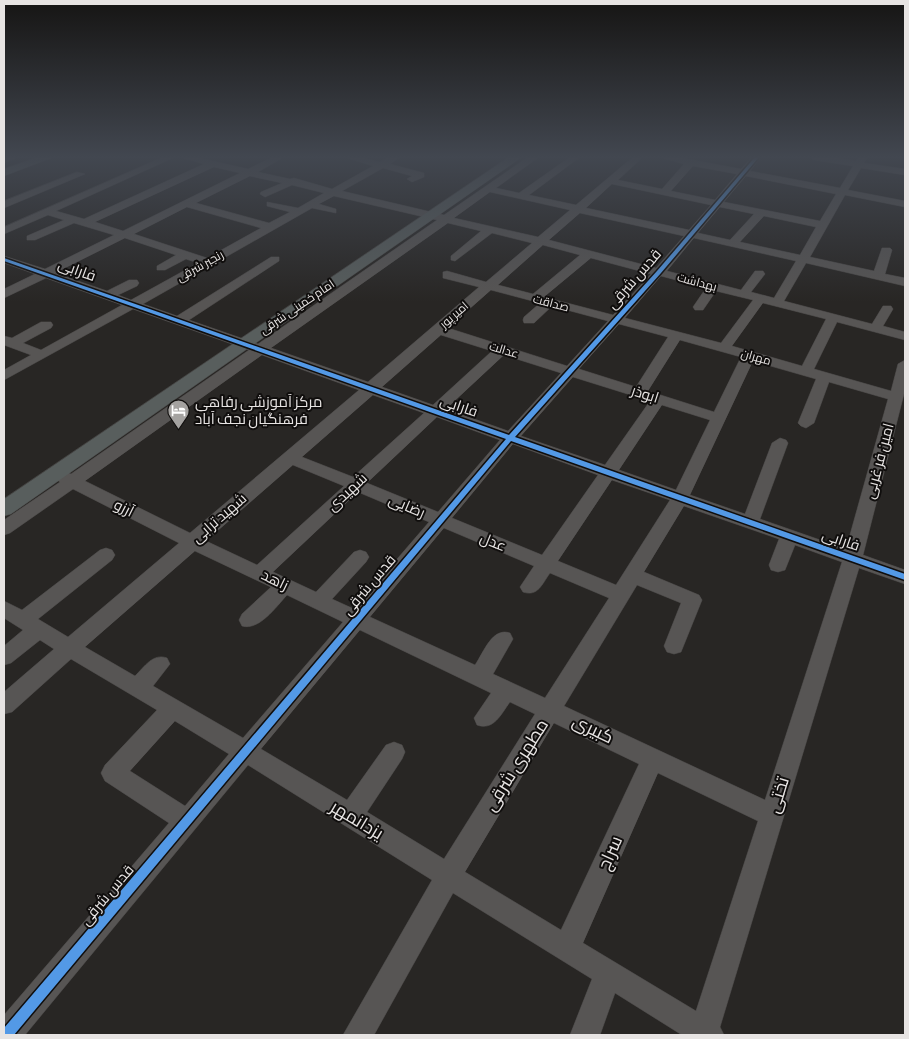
<svg xmlns="http://www.w3.org/2000/svg" width="909" height="1039" font-family="'Sofia Sans Condensed',Cairo,sans-serif">
  <rect width="100%" height="100%" fill="#282624"/>
  <g fill="none" stroke-linecap="round" stroke-linejoin="round">
    <defs>
      <path id="minor" d="M4,157H18L4,163Z
        M163,157H175L56,211L84,219L204,164L180,157H195L248,169L273,157H284L258,172L290,179L294,178L332,189L373,166L344,157H359L380,162L389,157H400L390,164L424,173V177L412,182L407,179L412,176L383,168L342,191L444,215L528,157H539L496,188L519,193L570,157H580L529,195L576,205L633,157H643L618,180L662,189L684,164L659,157H677L741,169L752,157H761L750,171L840,188L853,166L814,160L810,157H830L856,161L859,157H867L864,163L905,169V175L861,168L848,190L905,201V207L845,195L810,257L874,271L882,248H890L892,250L885,274L905,278V286L806,263L784,301L872,324L883,306H891L893,309L883,326L905,332V340L837,322L814,369L891,391L898,364L905,360V390L863,555L905,570V584L859,568L720,1027L724,1035H682L615,993L600,1035H570L592,979L453,893L374,1035H343L432,880L248,765L25,1035H4V1015L169,823L105,781L101,773L105,765L157,710L71,659L12,712L4,714V692L54,649L40,640L11,663L4,665V646L23,630L4,618V601L22,610L100,550L106,548L112,550L115,555L112,560L38,619L68,637L179,543L73,489L10,533L4,535V520L60,482L48,473L50,469L56,468L71,474L249,350L133,309L4,380V370L31,355L4,345V336L12,338L41,322H51L53,325L51,328L23,343L41,350L122,305L46,278L4,298V289L35,274L4,263V256L45,269L114,235L74,223L35,240H27V236L64,220L48,215L4,234V227ZM693,166L737,174L715,200L671,191ZM214,167L240,173L123,231L95,222ZM250,176L282,183L261,192L260,194L265,197L292,185L324,193L298,208L267,202V206L290,212L269,223L196,203ZM746,176L836,194L820,221L724,202ZM612,184L711,205L689,230L586,208ZM490,192L570,210L538,237L454,218ZM334,196L437,220L258,344L189,320L279,261V257H271L177,316L143,304L312,208L336,213V209L319,204ZM187,207L261,228L207,258L134,234ZM720,207L754,214L730,240L698,233ZM580,213L684,236L656,268L549,240ZM764,216L816,227L800,255L740,242ZM448,223L481,231L451,256V260L455,261L492,233L532,243L486,282L447,271L443,272V278L479,287L368,382L271,348ZM125,238L176,255L157,266V270H165L186,259L198,263L131,300L118,295L137,286L139,283L137,280H129L107,291L55,273ZM694,238L796,261L774,298L751,292L765,274L763,271H755L741,290L667,271ZM543,245L580,255L533,294L498,285ZM591,258L651,274L613,315L544,297ZM661,276L706,288L693,307L695,310H703L716,291L753,300L721,343L625,318ZM491,290L540,303L524,317L523,320L524,323H534L552,306L608,321L567,366L448,328ZM763,303L826,319L802,366L732,346ZM619,324L668,337L636,387L579,369ZM441,335L492,351L433,405L382,387ZM680,340L741,357L714,412L648,391ZM262,355L359,390L190,533L85,481ZM504,355L561,373L508,431L446,409ZM753,361L816,379L798,423L801,426L806,428L814,423L829,382L888,399L846,549L760,519L788,443L786,440L780,438L772,443L745,514L690,495ZM573,377L650,401L605,465L521,436ZM373,395L424,413L353,477L302,457ZM662,405L710,420L676,490L619,470ZM437,417L500,440L438,512L367,483ZM513,444L598,475L542,555L452,518ZM293,465L344,486L257,565L206,541ZM612,480L670,500L616,585L558,561ZM358,492L429,522L354,609L332,599L366,562L369,557L366,552L360,550L354,552L316,592L273,572ZM684,506L779,539L769,565L771,570L778,572L785,570L795,545L842,562L765,800L564,706L637,585L681,603L664,646L667,652L674,654L681,652L702,600L699,595L644,572ZM444,528L534,566L520,587L523,592C538,597 542,584 550,573L609,598L545,698L493,674L513,639L510,633C492,627 484,652 475,665L370,617ZM195,551L271,587L242,614L239,620L242,626C259,631 276,607 287,595L343,622L243,738L153,686L170,664L167,658C153,653 145,666 135,676L85,647ZM360,630L491,693L474,718L477,725C494,731 501,714 510,702L535,714L444,859L367,812L402,759L405,752L402,745L394,742L386,745L347,800L261,749ZM175,721L229,754L185,806L130,771ZM554,723L639,764L561,930L465,872ZM658,773L758,821L696,1011L583,943Z
        M77,172L85,174L4,208V201Z"/>
      <path id="major" d="M38,157H54L4,176V169Z
        M509,157H522L11,514L4,516V499Z"/>
    </defs>
    <use href="#minor" stroke="#444241" stroke-width="1"/>
    <use href="#major" stroke="#444241" stroke-width="1"/>
    <use href="#minor" fill="#575554" fill-rule="evenodd"/>
    <use href="#major" fill="#585e5d" fill-rule="evenodd"/>
    <defs>
      <path id="cycleway" d="M755,157H759L661,273L515,437L905,574V580L511,441L14,1035H4V1028L506,439L4,261V258L509,435L657,271Z"/>
    </defs>
    <use href="#cycleway" stroke="#100e0d" stroke-width="3"/>
    <use href="#cycleway" fill="#5399e6" fill-rule="evenodd"/>
  </g>
  <linearGradient id="sky" x2="0" y2="1"><stop stop-color="#161514"/><stop offset="0.52" stop-color="#424750"/><stop offset="1" stop-color="#424750" stop-opacity="0"/></linearGradient>
  <rect width="909" height="302" fill="url(#sky)"/>
  <defs>
    <symbol id="hotel-pin" viewBox="-11 -11 22 30"><path d="M0 17L-7.5 6A9.5 9.5 0 1 1 7.5 6Z" fill="#a4a2a0" stroke="#100e0d"/><path d="M-6-4.5h1.5V1H6V5H4.5V3h-9V5H-6ZM-4 0a1.8 1.8 0 1 1 3.6 0ZM.5 0V-2.5h3Q6-2.5 6 0Z" fill="#fff"/></symbol>
  </defs>
  <g fill-rule="evenodd">
    <use href="#hotel-pin" x="166" y="398" width="25" height="34"/>
  </g>
  <g text-anchor="middle" stroke-width="4" stroke-linejoin="round" paint-order="stroke">
    <g font-size="12" fill="#e7e4e3" stroke="#100e0d">
      <text transform="translate(200 266) rotate(-29)" y="4">رنجبر شرقی</text>
      <text transform="translate(697 282) rotate(15)" y="4">بهداشت</text>
      <text transform="translate(551 303) rotate(15)" y="4">صداقت</text>
      <text transform="translate(297 307) rotate(-34)" y="4">امام خمینی شرقی</text>
      <text transform="translate(454 315) rotate(-41)" y="4">امیر پور</text>
      <text transform="translate(504 350) rotate(17)" y="4">عدالت</text>
      <text transform="translate(756 357) rotate(16)" y="4">مهران</text>
    </g>
    <g font-size="15" fill="#e7e4e3" stroke="#100e0d">
      <text transform="translate(77 270) rotate(20)" y="5">فارابی</text>
      <text transform="translate(634 279) rotate(-49)" y="5">قدس شرقی</text>
      <text transform="translate(645 394) rotate(18)" y="5">ابوذر</text>
      <text transform="translate(459 406) rotate(19)" y="5">فارابی</text>
      <text transform="translate(879 461) rotate(-75)" y="5">امین فر غربی</text>
      <text transform="translate(347 492) rotate(-43)" y="5">شهیدی</text>
      <text transform="translate(407 506) rotate(23)" y="5">رضایی</text>
      <text transform="translate(124 508) rotate(27)" y="5">آرزو</text>
      <text transform="translate(219 518) rotate(-41)" y="5">شهید ترابی</text>
      <text transform="translate(841 540) rotate(19)" y="5">فارابی</text>
      <text transform="translate(493 542) rotate(22)" y="5">عدل</text>
      <text transform="translate(275 580) rotate(26)" y="5">زاهد</text>
      <text transform="translate(369 585) rotate(-50)" y="5">قدس شرقی</text>
      <text transform="translate(107 895) rotate(-50)" y="5">قدس شرقی</text>
    </g>
    <g font-size="15" fill="#e7e4e3" stroke="#100e0d" text-anchor="start">
      <text x="195" y="407">مرکز آموزشی رفاهی<tspan x="195" dy="17">فرهنگیان نجف آباد</tspan></text>
    </g>
    <g font-size="18" fill="#e7e4e3" stroke="#100e0d">
      <text transform="translate(593 729) rotate(26)" y="6">کبیری</text>
      <text transform="translate(516 765) rotate(-58)" y="6">مطهری شرقی</text>
      <text transform="translate(778 795) rotate(-73)" y="6">تختی</text>
      <text transform="translate(357 820) rotate(31)" y="6">یزدانمهر</text>
      <text transform="translate(610 853) rotate(-66)" y="6">سراج</text>
    </g>
  </g>
  <rect width="909" height="1039" fill="none" stroke="#e7e4e3" stroke-width="10"/>
</svg>
